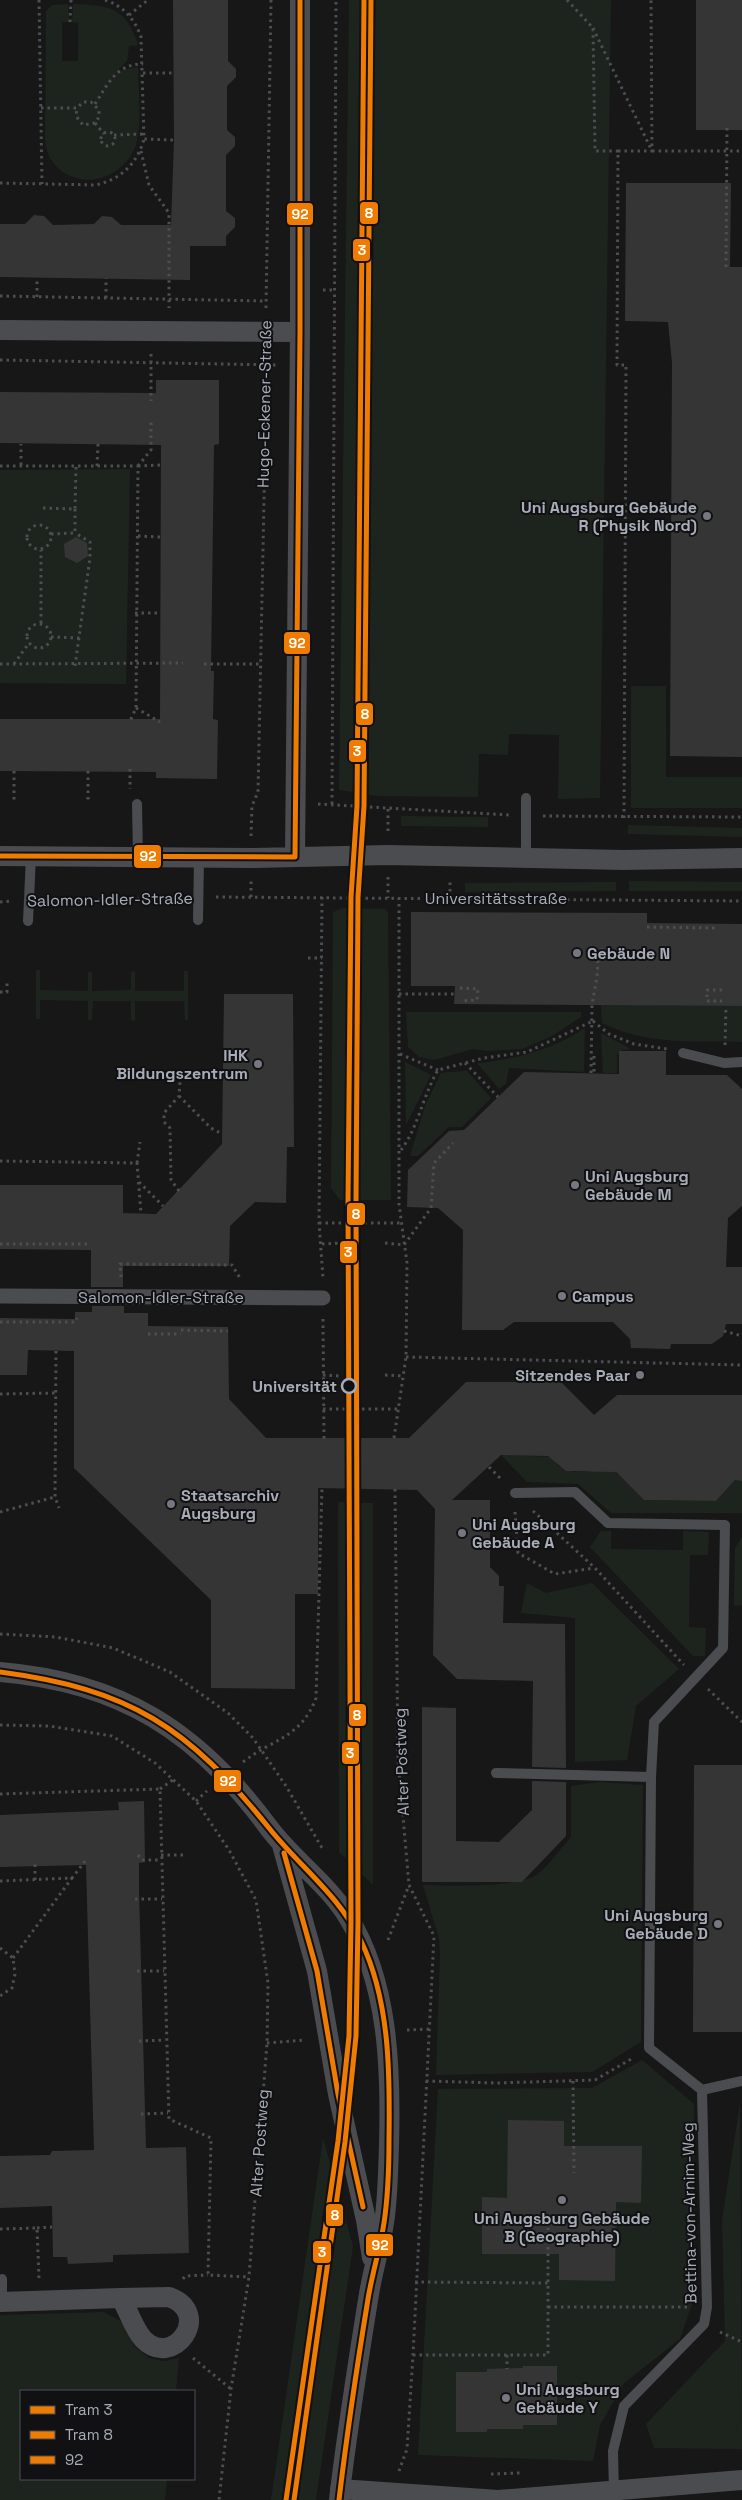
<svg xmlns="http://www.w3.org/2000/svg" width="742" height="2500" font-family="'Space Grotesk',sans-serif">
  <rect width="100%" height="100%" fill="#171717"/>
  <path fill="#1d241e" d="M349,0H611L600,798L558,799L559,735L509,734L508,755L479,754L478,797L378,796L339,790Z
    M68,4L69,22H62V61H78V23L72,22L73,4C108,5 127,7 138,45L129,46L127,61L117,71L138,67C138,91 144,134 132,154C113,185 70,190 50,158C47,153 46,146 45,140L46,11L52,5Z
    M130,469L126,684L0,683V470Z
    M631,686H666V777H742V808H631Z
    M401,816L488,817V827L401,826Z
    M628,825L742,828V837L628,834Z
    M629,881L742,882V891H629Z
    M616,882V891L465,892V883Z
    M343,908L385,909L388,912L391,1200H340L331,1188L333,912Z
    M36,970H40V990L88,991V972H92V991L131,990V972L135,971V991H184V971H188V1020H185L184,1001H135V1021L131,1020V1001H93L92,1020H88V1001L40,1000V1019H36Z
    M601,1005L742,1006V1042C695,1041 645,1045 602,1023Z
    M406,1012H581V1017L552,1036L522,1049L488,1051L473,1049L434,1060L419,1057L408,1047Z
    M585,1028L584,1072L509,1068L506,1084L499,1089L477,1063C517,1059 552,1050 585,1028Z
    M601,1033L631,1049L622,1050L617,1055V1073H603Z
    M405,1062L431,1075L406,1125Z
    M466,1070L491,1098L462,1127H449L418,1156H410L425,1106L441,1073C450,1071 457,1073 466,1070Z
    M501,1455L555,1457V1462L560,1467H571L572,1472H591V1455L605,1462L644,1500L716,1501L735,1480L742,1481V1513H611L578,1484L527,1482Z
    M338,1502L373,1503V1885L339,1852Z
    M601,1531H611V1549L683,1550V1531L709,1532L708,1555H690L689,1627L706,1628L705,1656H693L590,1547Z
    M742,1537V1605L734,1606L735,1548Z
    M527,1583L546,1593L592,1583L679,1669L636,1706L627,1760L575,1762V1618L521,1613Z
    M600,1782L643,1785L641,2042L592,2072L436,2075L440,1953L439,1939L423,1885C447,1886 520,1888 538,1874C550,1864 560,1849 571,1837V1786Z
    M642,2060L694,2104L692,2304L680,2339L624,2383L600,2425L593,2461L418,2455L438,2089L592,2088Z
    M740,2103L742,2449L654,2448L646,2424L725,2341L722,2220Z
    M323,2138L353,2246L316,2500H271Z
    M104,2312L124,2323L134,2346L149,2358L163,2361L179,2358L176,2391H21V2479H167L165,2500H0V2315Z"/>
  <path fill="#353536" d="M173,0H228V61L236,69V77L227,86V130L235,137V146L226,155V211L235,218V227L226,236V246H190V280L0,277V224H25L34,215L44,216L53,225L94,224L102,216L112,217L121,225H171L174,140Z
    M696,0H742V130H696Z
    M626,183H731L730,267H742V757L670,756L672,363L668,322L625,321Z
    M156,380H219V444L214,445L211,671H214L213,719L218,720L217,779L156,778V772L0,771V719H160L161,445L0,443V392L156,393Z
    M76,537L87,543L88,556L77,563L65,557L64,544Z
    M411,912L647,913V923L742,924V1006L454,1004L455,986H411Z
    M224,994H293L294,1147H287L286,1203L255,1202L230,1226L229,1266H123V1287H91V1250L0,1249V1185H123V1213L156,1214L222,1144Z
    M619,1051H666V1075H727L742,1089V1206L728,1218L726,1267H742V1324H726L723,1336L712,1344H671L670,1349L631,1348L630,1339L613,1322H514L503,1330H462L463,1230L438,1208L407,1207L408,1170L449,1131L464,1130L524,1072L619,1074Z
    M92,1306H124V1313H148V1326L228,1327L229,1399L266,1438H409L466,1382H561L594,1415L617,1395H742V1481L735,1480L716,1501L644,1500L616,1472L566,1471L548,1456L501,1455L452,1500H490V1567L499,1576V1586H504L503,1623L565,1624L566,1768L532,1767L533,1681L457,1679L433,1655L435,1509L417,1490L318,1488V1594H295V1689L211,1688V1600L74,1468V1351L28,1350L27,1375H0V1318L75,1319V1312H92Z
    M422,1707L456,1708V1841L499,1842L532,1810V1781L566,1782V1836L522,1882H422Z
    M694,1765H742V2032H693Z
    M144,1801L145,1862L139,1863V1891L146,2148L186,2147L189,2253L113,2255V2262L68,2264L67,2257H53L52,2206L0,2208V2156L50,2155L52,2151L94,2150L86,1865L0,1867V1815L119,1810L118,1802Z
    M508,2120L564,2121V2146H642L641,2203L616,2202L615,2281L559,2280V2254H482V2197L507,2198Z
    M523,2366H557V2425H523V2429H487V2432H456V2372H487V2369L523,2368Z"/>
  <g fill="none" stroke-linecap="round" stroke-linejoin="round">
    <path stroke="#4d4e52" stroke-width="3" stroke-dasharray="2.5 4" stroke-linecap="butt" d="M39,0L42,184
      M105,0C124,6 135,20 141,37L144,139L174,140
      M567,0L593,28L595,151H618
      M129,15L148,0
      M70,22L71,0
      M593,28L652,151H742
      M143,73H174
      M95,104C108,84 116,64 143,64
      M41,108H77L83,102H91L99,110V117L95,123L83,125L76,116L77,108
      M95,123L104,134
      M101 139a7 7 0 1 1 14 0a7 7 0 1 1-14 0Z
      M114,135L144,134
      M141,151L149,185L169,213V308
      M0,183L96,185C121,179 137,164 144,139
      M726,267L727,127
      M323,290H335
      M0,296L266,301
      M37,297V278
      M106,298V278
      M266,308L271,0
      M151,354V401
      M0,360L277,365
      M21,465V444
      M0,466H138L136,708L130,721
      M97,466L98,444
      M138,466L151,450V420
      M138,466L161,465
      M43,508L75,509L76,466
      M27 537a12 12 0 1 1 24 0a12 12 0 1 1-24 0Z
      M51,534L75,533V509
      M138,536L160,537
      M135,613H159
      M41,623V550
      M27 636a12 12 0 1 1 24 0a12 12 0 1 1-24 0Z
      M51,637L80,638
      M0,664L183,663
      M14,664L29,643
      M204,664H261
      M75,666L90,558V542L75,533
      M136,708L160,722
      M130,769V789
      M14,771V801
      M88,771V803
      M318,804L509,815
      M332,804L336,0
      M388,809V833
      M543,816L742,817
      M624,818L626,365H617L618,151H652L651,0
      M251,836L252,806L258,792L267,354
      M388,877V898
      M216,897L742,901
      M251,897V880
      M322,897L319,1223L323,1278
      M450,898V879
      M46,901L182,898
      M0,902L12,901
      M647,927L718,928
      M308,958H322
      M460,988L478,989L477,1000L461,1001
      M722,990H707V1001H722
      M0,992H7V980
      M399,994H455
      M593,1021L609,1034L634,1044L667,1049
      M725,1045L726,1006
      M400,1054L438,1070
      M594,1056V1073
      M465,1063L498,1097
      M591,1073L592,1005L597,977L598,960L603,947
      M179,1096L211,1128L222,1134
      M401,1150C418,1128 423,1095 438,1070L484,1058L527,1052L593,1021
      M0,1161L137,1163L141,1213
      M137,1163L140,1142
      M139,1182L163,1206
      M179,1191L171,1180L170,1128L164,1122V1113L179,1096L180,1081
      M319,1223H401
      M385,1243L404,1245L431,1208L434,1163L453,1143
      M0,1244H91
      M322,1244L340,1243
      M121,1277L120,1264L232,1265L240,1278
      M323,1319L324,1439
      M0,1322H75L77,1318
      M181,1330L228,1331
      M724,1331L742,1336
      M148,1334H181
      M56,1351L55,1497L59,1508
      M406,1357L742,1365
      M323,1375L340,1376
      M385,1375L403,1376
      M0,1394L55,1393
      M323,1409H398
      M394,1438L406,1357L407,1263L399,1204V898
      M489,1467L502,1480
      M395,1489L398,1760L409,1885L434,1936L413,2355L407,2449L399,2471
      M533,1511L595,1568L684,1665
      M0,1512L55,1497
      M515,1512L518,1553L555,1574L594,1568
      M0,1634L56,1637L113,1648L170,1672L228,1713L253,1738L286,1786L322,1848
      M708,1689L742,1722
      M0,1725L49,1726L112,1736L155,1763L196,1801L229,1850L256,1900L268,1983L267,2043L249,2277L231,2389L219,2500
      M243,1762C274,1738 301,1738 316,1698L322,1488
      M160,1789L174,1779
      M0,1794L160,1789L169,2119L211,2138L208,2275L249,2277
      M196,1801L207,1791
      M138,1855L142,1860H161
      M161,1855H185
      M35,1880V1862
      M0,1881L72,1878L86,1860
      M135,1899H162
      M388,1940L409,1885
      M0,1948L13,1958L15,1974L12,1988L0,1996
      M13,1958L72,1878
      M137,1971H164
      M407,2030L431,2029
      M139,2041L165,2040
      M267,2043L306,2040
      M426,2081L496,2083L595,2080L633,2058
      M573,2081L574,2173
      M141,2114L168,2113
      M37,2228L52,2227
      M0,2229L37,2228L39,2278
      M183,2279L185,2276L208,2275
      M415,2282L548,2283
      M548,2307H690
      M720,2332L742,2342
      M413,2355H548V2228
      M507,2355V2369
      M193,2358L231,2389
      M491,2474L520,2473"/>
    <path stroke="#4b4c50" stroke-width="10" d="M137,804L138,858
      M526,858V798
      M198,920L199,858
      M28,921L31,856
      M683,1053L724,1063L742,1062
      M515,1493L575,1492L608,1523L725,1525L723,1648L654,1722L651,1777L649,2048L702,2090
      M496,1773L651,1777
      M702,2090L742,2081
      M2,2279V2302
      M614,2492L613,2451L624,2406L704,2324L707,2307L702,2090"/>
    <path stroke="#4b4c50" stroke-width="15" d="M0,1296L323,1298"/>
    <path stroke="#4b4c50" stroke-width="20" d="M0,330L300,332
      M0,856L251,858L388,855L623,860L742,858
      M295,857L300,332V0
      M0,1672C120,1682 198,1731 269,1828C293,1860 327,1883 348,1917C389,1983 391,2070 389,2145C388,2171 388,2197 384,2223C380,2247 373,2270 369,2294C358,2362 347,2431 339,2500
      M282,1845L317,1971L338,2094L366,2220L372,2258
      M169,2297C214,2313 173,2370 143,2339C134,2329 128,2310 121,2298Z
      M0,2302L121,2298
      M340,2489L498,2500L742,2480"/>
    <defs>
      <path id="bus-1" d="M0,856L295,857
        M295,857L300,332V0
        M0,1672C130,1689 188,1727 269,1828C300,1867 339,1895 361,1941C390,2001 390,2074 389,2140C389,2167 388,2196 384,2223C380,2249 372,2274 368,2299C357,2366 347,2433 339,2500
        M284,1853L317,1971L338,2094L363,2207"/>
    </defs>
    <use href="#bus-1" stroke="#111113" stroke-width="9"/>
    <use href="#bus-1" stroke="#ef7c00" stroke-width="5"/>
    <defs>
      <path id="tram-1" d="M286,2500L338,2141L349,2036L351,1922L348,1203L351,897L357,806L364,0"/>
      <path id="tram-2" d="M294,2500L345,2142L356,2036L358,1922L356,1203L358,897L364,806L371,0"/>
    </defs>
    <use href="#tram-1" stroke="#111113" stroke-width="9"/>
    <use href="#tram-2" stroke="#111113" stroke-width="9"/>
    <use href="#tram-1" stroke="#ef7c00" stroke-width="5"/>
    <use href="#tram-2" stroke="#ef7c00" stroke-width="5"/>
  </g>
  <g fill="#757880" stroke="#111113" stroke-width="2">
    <circle cx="707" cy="516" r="5"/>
    <circle cx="577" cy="953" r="5"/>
    <circle cx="258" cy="1064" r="5"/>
    <circle cx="575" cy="1185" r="5"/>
    <circle cx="562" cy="1296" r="5"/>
    <circle cx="640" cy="1375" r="5"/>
    <circle cx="171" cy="1504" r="5"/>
    <circle cx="462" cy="1533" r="5"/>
    <circle cx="718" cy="1924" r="5"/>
    <circle cx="562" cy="2200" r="5"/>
    <circle cx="506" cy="2398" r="5"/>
  </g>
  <circle fill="#111113" stroke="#a8adb8" stroke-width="2.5" cx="349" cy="1386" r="7"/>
  <g text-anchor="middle" stroke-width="4" stroke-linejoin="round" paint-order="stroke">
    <g font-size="16" fill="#a8adb8" stroke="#111113">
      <text transform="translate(264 404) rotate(-89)" y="6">Hugo-Eckener-Straße</text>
      <text x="496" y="904">Universitätsstraße</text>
      <text transform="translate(110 899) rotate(-1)" y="6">Salomon-Idler-Straße</text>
      <text x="161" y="1303">Salomon-Idler-Straße</text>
      <text transform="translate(401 1762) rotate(-92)" y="6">Alter Postweg</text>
      <text transform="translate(259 2143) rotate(-86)" y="6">Alter Postweg</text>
      <text transform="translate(689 2213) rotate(-91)" y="6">Bettina-von-Arnim-Weg</text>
    </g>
    <g font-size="16" font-weight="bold" fill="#a8adb8" stroke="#111113" text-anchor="start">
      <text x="697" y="513" text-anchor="end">Uni Augsburg Gebäude<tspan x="697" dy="18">R (Physik Nord)</tspan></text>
      <text x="587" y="959">Gebäude N</text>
      <text x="248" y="1061" text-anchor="end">IHK<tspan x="248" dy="18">Bildungszentrum</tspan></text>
      <text x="585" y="1182">Uni Augsburg<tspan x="585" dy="18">Gebäude M</tspan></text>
      <text x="572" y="1302">Campus</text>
      <text x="630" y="1381" text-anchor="end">Sitzendes Paar</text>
      <text x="181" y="1501">Staatsarchiv<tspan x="181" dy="18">Augsburg</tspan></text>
      <text x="472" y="1530">Uni Augsburg<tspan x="472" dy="18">Gebäude A</tspan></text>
      <text x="708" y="1921" text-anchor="end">Uni Augsburg<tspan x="708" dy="18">Gebäude D</tspan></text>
      <text x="562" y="2224" text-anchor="middle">Uni Augsburg Gebäude<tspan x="562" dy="18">B (Geographie)</tspan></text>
      <text x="516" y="2395">Uni Augsburg<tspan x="516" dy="18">Gebäude Y</tspan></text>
    </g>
    <g font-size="16" font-weight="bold" fill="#a8adb8" stroke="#111113" text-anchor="end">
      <text x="337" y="1392">Universität</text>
    </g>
  </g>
  <g stroke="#111113" stroke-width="2">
    <rect x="359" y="201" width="20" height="24" rx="5" fill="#ef7c00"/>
    <rect x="286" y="202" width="28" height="24" rx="5" fill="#ef7c00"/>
    <rect x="352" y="238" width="19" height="24" rx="5" fill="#ef7c00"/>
    <rect x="283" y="631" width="28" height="24" rx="5" fill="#ef7c00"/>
    <rect x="355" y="702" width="19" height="24" rx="5" fill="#ef7c00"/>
    <rect x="348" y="739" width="19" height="24" rx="5" fill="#ef7c00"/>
    <rect x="133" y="844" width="29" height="25" rx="5" fill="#ef7c00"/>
    <rect x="346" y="1202" width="20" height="24" rx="5" fill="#ef7c00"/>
    <rect x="339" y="1240" width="19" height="24" rx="5" fill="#ef7c00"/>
    <rect x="348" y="1703" width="19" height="24" rx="5" fill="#ef7c00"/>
    <rect x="341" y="1741" width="19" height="24" rx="5" fill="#ef7c00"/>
    <rect x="213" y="1769" width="29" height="24" rx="5" fill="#ef7c00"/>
    <rect x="325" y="2203" width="19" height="24" rx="5" fill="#ef7c00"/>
    <rect x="365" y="2233" width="29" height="24" rx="5" fill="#ef7c00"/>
    <rect x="312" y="2240" width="20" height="24" rx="5" fill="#ef7c00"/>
  </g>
  <g font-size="14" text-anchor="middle" font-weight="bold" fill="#fff">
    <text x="369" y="218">8</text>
    <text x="300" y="219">92</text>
    <text x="362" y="255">3</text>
    <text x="297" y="648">92</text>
    <text x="365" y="719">8</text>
    <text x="357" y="756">3</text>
    <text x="148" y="861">92</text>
    <text x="356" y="1219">8</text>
    <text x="348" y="1257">3</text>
    <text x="357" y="1720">8</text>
    <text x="350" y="1758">3</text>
    <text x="228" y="1786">92</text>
    <text x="335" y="2220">8</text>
    <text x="380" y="2250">92</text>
    <text x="322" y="2257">3</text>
  </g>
  <rect x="20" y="2390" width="175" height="90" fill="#111113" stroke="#4d4f55"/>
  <rect x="30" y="2406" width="25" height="8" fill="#ef7c00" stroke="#4d4f55"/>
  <text x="65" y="2415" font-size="15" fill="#a8adb8">Tram 3</text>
  <rect x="30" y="2431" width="25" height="8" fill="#ef7c00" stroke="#4d4f55"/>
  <text x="65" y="2440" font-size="15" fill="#a8adb8">Tram 8</text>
  <rect x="30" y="2456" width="25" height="8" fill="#ef7c00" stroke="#4d4f55"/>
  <text x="65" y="2465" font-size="15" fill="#a8adb8">92</text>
</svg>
